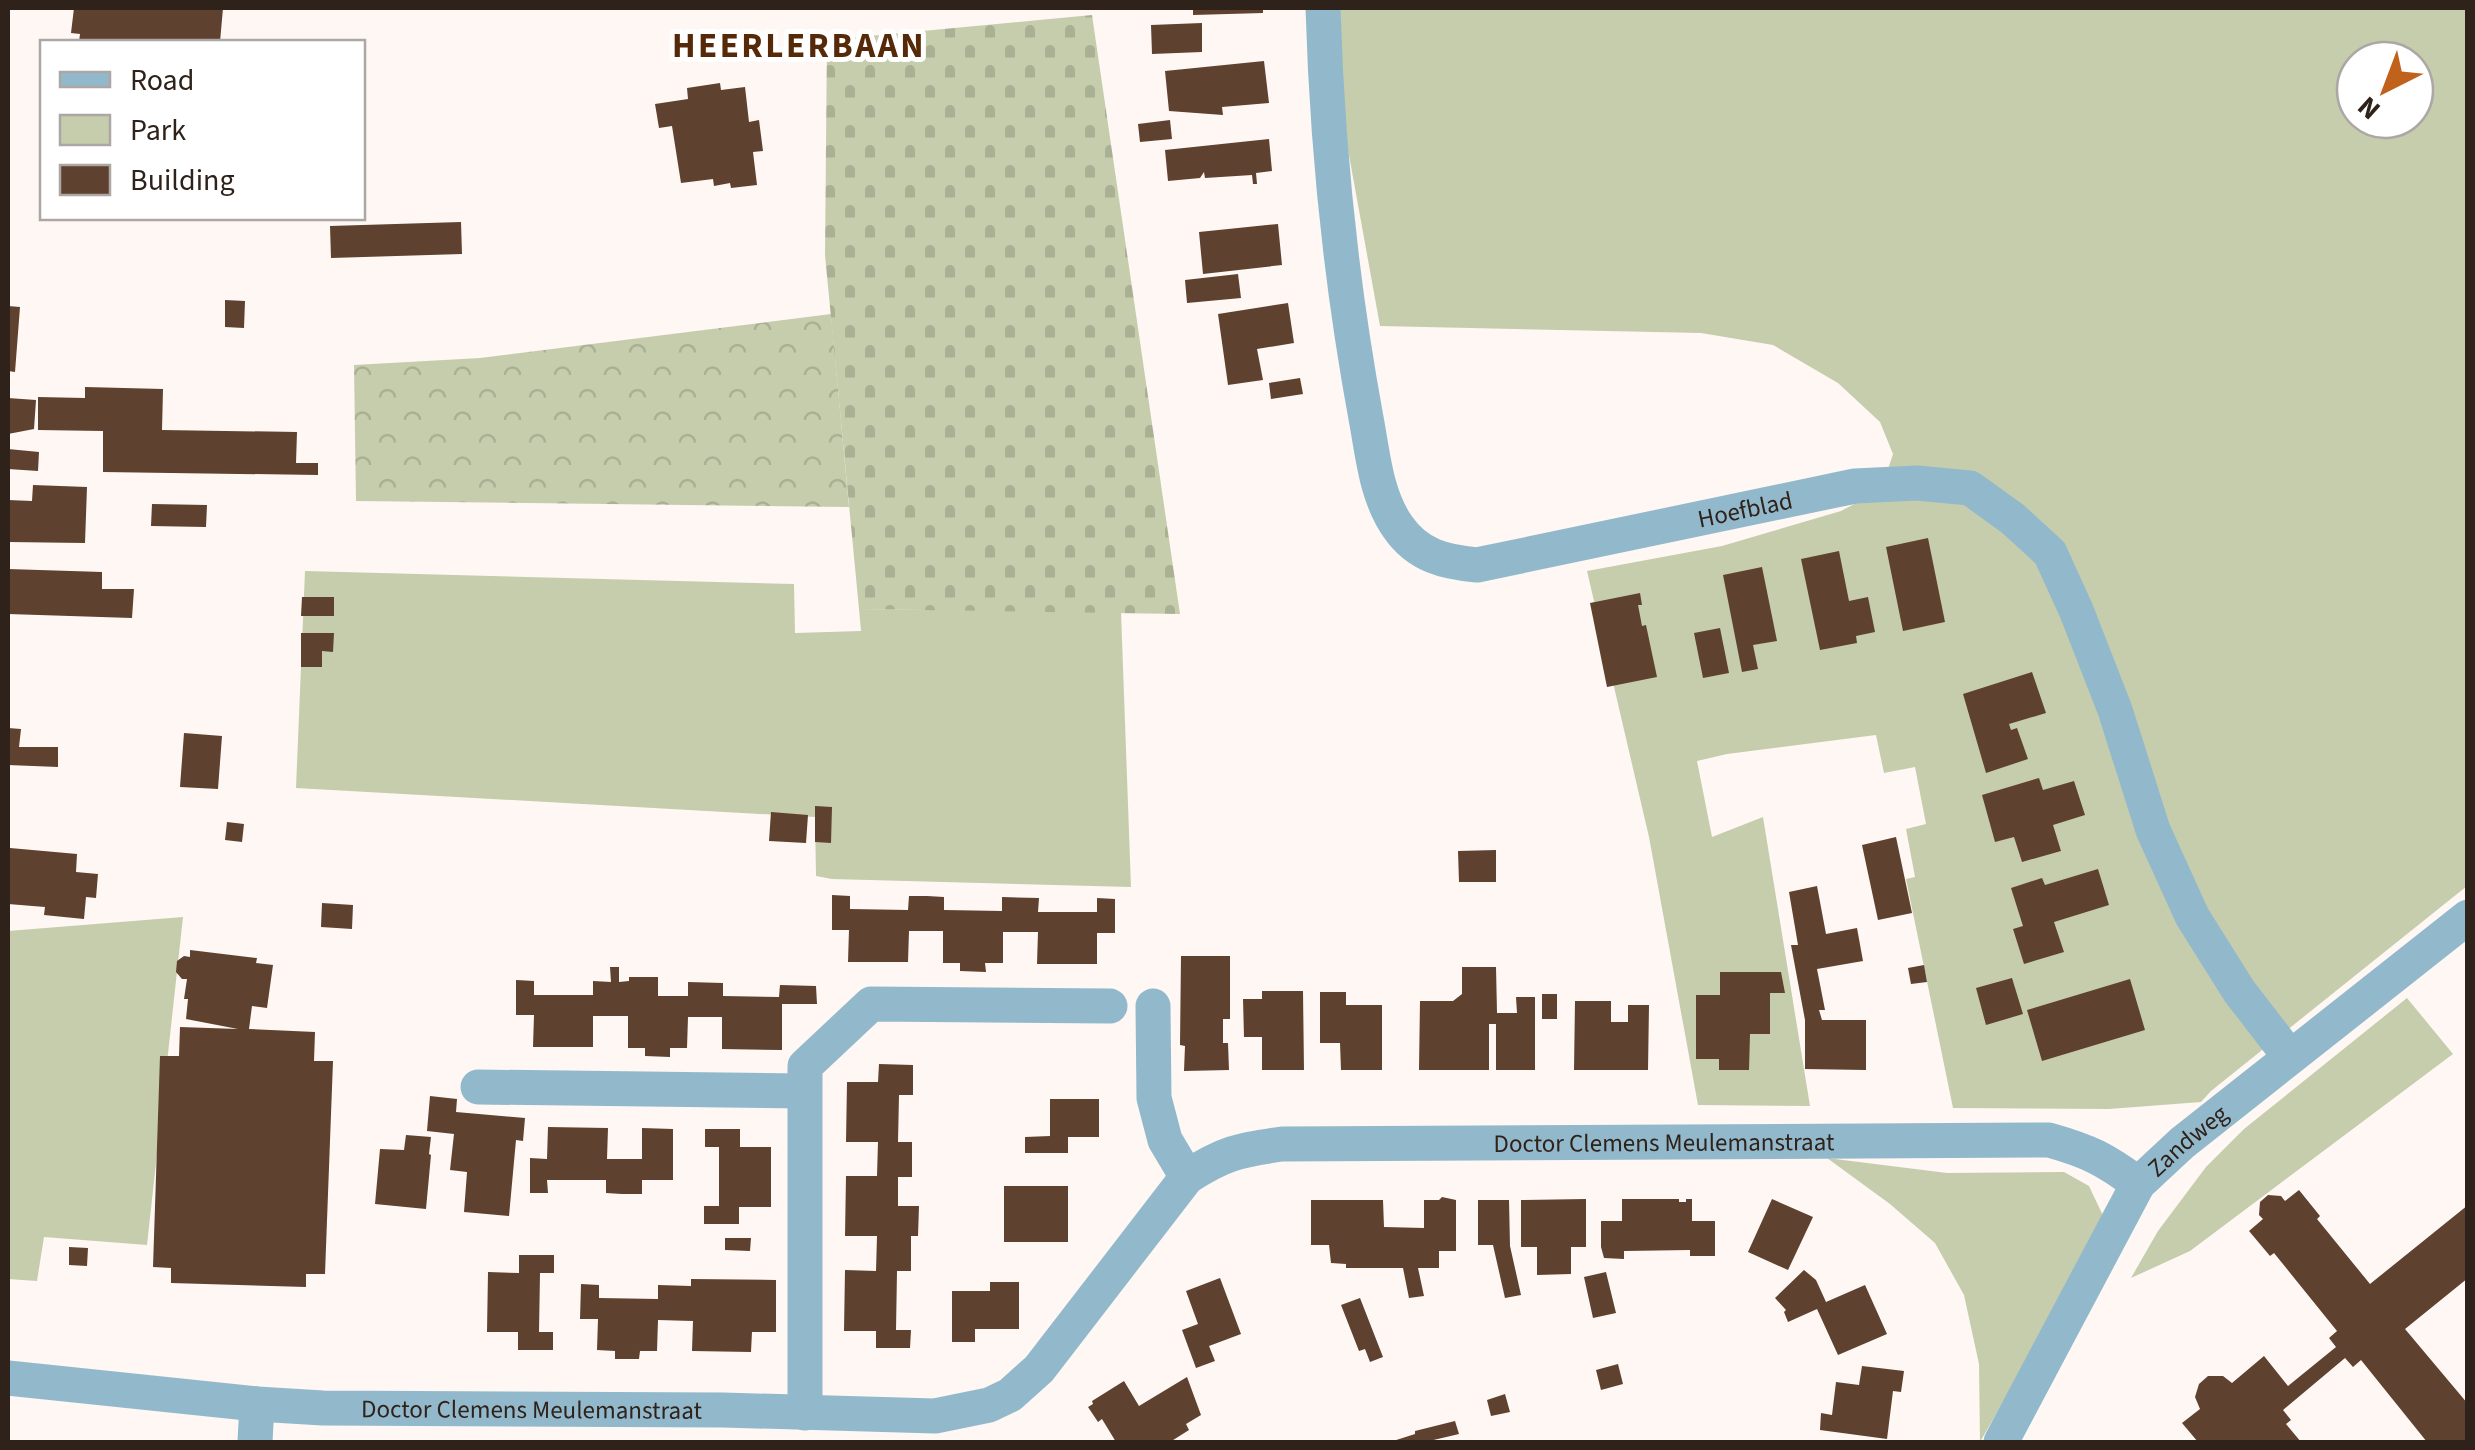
<svg xmlns="http://www.w3.org/2000/svg" width="2475" height="1450" font-family="'Source Sans 3',sans-serif">
  <defs>
    <pattern id="forest-crowns" width="20" height="18" patternUnits="userSpaceOnUse" patternTransform="scale(2.5)"><rect width="20" height="18" fill="#c6cdad"/><path d="M2 6a3 3 0 1 1 6 0M12 15a3 3 0 1 1 6 0" fill="none" stroke="#aab094"/></pattern>
    <pattern id="cemetery-stones" width="16" height="16" patternUnits="userSpaceOnUse" patternTransform="scale(2.5)"><rect width="16" height="16" fill="#c6cdad"/><path d="M2 7V4a2 2 0 0 1 4 0v3zM10 15v-3a2 2 0 0 1 4 0v3z" fill="#aab094"/></pattern>
  </defs>
  <rect width="100%" height="100%" fill="#fef7f3"/>
  <path fill="#c6cdad" fill-rule="evenodd" d="M1340,8H2467V886L2211,1091L2201,1102L2109,1109L1953,1108L1906,879L1915,877L1906,829L1926,824L1915,767L1884,773L1876,735L1727,754L1697,761L1712,837L1763,817L1810,1106L1698,1105L1649,837L1587,571L1722,546L1841,511L1881,490L1893,454L1880,422L1838,383L1773,345L1701,333L1380,326L1343,122ZM2355,60H2415V120H2355Z
    M305,571L794,584L795,633L861,631L859,609L1121,612L1131,887L832,879L816,876L815,817L296,788Z
    M183,917L147,1245L44,1237L37,1281L8,1279V931Z
    M2407,998L2453,1054L2190,1251L2131,1278L2158,1231L2206,1167L2244,1129Z
    M1827,1158L1947,1173L2064,1172L2089,1186L2106,1222L1980,1442L1979,1364L1964,1295L1935,1243L1890,1204Z"/>
  <path fill="url(#forest-crowns)" d="M831,314L849,507L356,501L354,365L480,358Z"/>
  <path fill="url(#cemetery-stones)" d="M1092,15L1180,614L859,609L825,255L827,40Z"/>
  <path fill="#5e412e" d="M74,8H223L220,42H79L80,34L71,33Z
    M1193,8H1263V13L1193,15Z
    M1202,23V52L1152,54L1151,25Z
    M1264,61L1269,103L1222,107L1223,115L1169,111L1165,71Z
    M720,83L721,90L745,87L749,122L759,120L763,151L753,152L757,185L731,188L730,183L714,186L713,179L681,183L672,126L659,128L655,104L688,99L687,88Z
    M1170,120L1172,139L1140,142L1138,124Z
    M1269,139L1272,171L1256,173L1257,184H1253L1252,175L1205,178L1204,172L1200,178L1168,181L1165,150Z
    M461,222L462,254L331,258L330,226Z
    M1278,224L1282,265L1203,274L1199,232Z
    M1238,274L1241,298L1187,303L1185,280Z
    M225,300L245,301L244,328L225,327Z
    M1288,303L1294,343L1257,349L1263,380L1228,385L1218,314Z
    M8,306L20,307L15,372L8,371Z
    M1300,378L1303,394L1271,399L1269,383Z
    M85,387L163,389L162,430L297,432L296,463H318V475L103,472V431L38,430V397L85,398Z
    M8,398L36,400L34,429L8,434Z
    M8,449L39,452L38,471L8,469Z
    M33,485L87,487L85,543L8,542V500L32,501Z
    M152,504L207,505L206,527L151,526Z
    M1928,538L1945,622L1903,631L1886,547Z
    M1839,551L1849,601L1868,597L1875,632L1856,636L1857,643L1820,650L1801,559Z
    M1762,567L1777,641L1753,645L1758,669L1742,672L1723,575Z
    M8,569L102,572V589H134L132,618L8,614Z
    M1640,593L1642,605H1638L1642,626L1646,625L1657,677L1607,687L1590,603Z
    M302,597H334V616H301Z
    M1720,628L1729,673L1703,678L1694,633Z
    M301,633H334L333,652L322,651V667H301Z
    M2032,672L2046,713L2009,724L2011,730L2017,728L2028,759L1986,773L1963,694Z
    M8,728L21,729L19,747H58V767L8,765Z
    M184,733L222,736L218,789L180,787Z
    M2039,778L2043,790L2074,781L2085,815L2053,825L2061,851L2022,862L2014,837L1995,842L1982,795Z
    M815,806L832,807L831,843L815,842Z
    M771,812L808,815L806,843L769,841Z
    M227,822L244,824L242,842L225,840Z
    M1896,837L1912,913L1878,920L1862,845Z
    M10,848L77,854L76,872L98,874L96,898L86,897L84,919L44,915L45,907L8,904V851Z
    M1496,850V882H1459L1458,851Z
    M2098,869L2109,905L2054,922L2064,952L2024,964L2013,929L2023,926L2011,888L2042,878L2045,885Z
    M1817,886L1826,934L1857,928L1863,961L1817,969L1825,1010H1819L1822,1020H1866V1070L1805,1069V1020L1791,945H1798L1789,892Z
    M832,895L850,896V909L908,910L909,896H927L944,897V910L1002,911V897L1039,898L1038,912H1097V898L1115,899V933H1097V964H1037L1038,932H1003V963H985L986,972L960,971V963H943V931H909L908,962H848L849,930H832Z
    M322,903L353,905L352,929L321,927Z
    M190,950L257,958L256,963L273,965L267,1008L252,1006L249,1029L315,1032L314,1061H333L325,1274H306V1287L171,1283V1268L153,1267L160,1056H179L180,1027L238,1029L186,1019L188,999H184L187,979H182L176,972L177,961L184,956L190,957Z
    M1181,956H1230V1019H1223V1043H1228L1229,1070L1184,1071L1185,1046L1180,1045Z
    M1924,965L1927,982L1911,984L1908,968Z
    M610,967H619V982L629,981V977H658V996H688V982L723,983V996L779,997L780,985L816,986L817,1004H782V1050L722,1049V1017H688L687,1048H670V1057L645,1056V1048H628V1016H593V1047H533L534,1015H516V980L534,981V995H593V981L611,982Z
    M1462,967H1496L1497,1013H1517L1516,997H1535V1070H1496V1024H1489V1070H1419L1420,1001H1453L1462,994Z
    M1720,972H1781L1785,993H1770V1034H1750L1749,1070H1719V1059H1696V995H1720Z
    M2012,978L2023,1014L1986,1025L1976,988Z
    M2130,979L2145,1030L2042,1061L2027,1010Z
    M1262,991H1303L1304,1070H1262V1037H1244L1243,999H1262Z
    M1320,992H1346V1005H1382V1070H1341L1340,1043H1320Z
    M1542,994H1557V1019H1542Z
    M1575,1001H1611V1022H1628V1005H1649L1648,1070H1574Z
    M879,1064L913,1065V1095H899L898,1142H912V1177H898V1206H919L918,1236H911V1271H897L896,1330H911L910,1348H876V1331H844L845,1270L876,1271L877,1236H845L846,1176H877L878,1142H846L847,1082H878Z
    M430,1096L457,1099L456,1112L525,1118L523,1141L516,1140L509,1216L464,1212L467,1172L450,1170L454,1134L427,1131Z
    M1050,1099H1099V1137H1068V1153H1025V1137L1050,1136Z
    M548,1127L608,1128L607,1159H642V1128L673,1129V1180H642V1194H622L606,1193V1180H547L548,1193H530V1158L547,1159Z
    M705,1129H740V1147H771V1207H739V1224H704V1206H719V1147H705Z
    M406,1135L431,1137L429,1154L431,1155L426,1209L375,1204L380,1149L404,1150Z
    M1004,1186H1068V1242H1004Z
    M2299,1190L2320,1216L2317,1219L2370,1284L2468,1205V1278L2405,1329L2468,1404V1442H2427L2361,1360L2353,1367L2345,1358L2283,1410L2291,1420L2286,1424L2301,1442H2198L2182,1423L2200,1409L2195,1397L2199,1384L2208,1376H2223L2232,1383L2264,1356L2288,1386L2336,1347L2329,1338L2337,1331L2274,1253L2270,1256L2249,1231L2263,1219L2259,1215L2260,1202L2268,1195L2281,1196L2285,1201Z
    M1442,1197L1456,1200V1251H1439V1268H1418L1424,1296L1409,1298L1403,1268H1346V1264L1331,1263L1329,1245H1311V1200H1383L1384,1227L1424,1228V1200H1439Z
    M1586,1199V1247H1571V1274L1537,1275V1247H1521V1200Z
    M1622,1199H1679V1202H1686V1199H1692V1221H1715V1256H1690V1250L1624,1251V1259L1604,1258L1601,1247V1221H1622Z
    M1772,1199L1813,1217L1788,1270L1748,1252Z
    M1478,1200H1509L1510,1246L1521,1295L1505,1298L1493,1245H1478Z
    M725,1238H751L750,1251L725,1250Z
    M69,1247L88,1248L87,1266L69,1265Z
    M519,1255H554V1273H540L539,1332H553V1350H518V1332H487L488,1272L519,1273Z
    M1804,1270L1816,1280L1826,1302L1865,1285L1887,1334L1838,1355L1817,1309L1788,1322L1784,1312L1786,1310L1775,1298Z
    M1606,1272L1616,1313L1593,1318L1584,1277Z
    M1220,1278L1241,1334L1209,1346L1215,1361L1196,1368L1182,1330L1198,1324L1186,1291Z
    M691,1279L776,1280V1332H752L751,1352L692,1351L693,1321L658,1320L657,1351H640L639,1359H615V1351L597,1350L598,1319H580L581,1284L599,1285V1298L658,1299V1285L691,1286Z
    M990,1282H1019V1329H975V1342H952V1291H990Z
    M1360,1298L1383,1357L1370,1362L1365,1349L1359,1351L1341,1305Z
    M1618,1364L1623,1384L1601,1390L1596,1370Z
    M1862,1366L1904,1371L1901,1392L1893,1391L1887,1439L1820,1430L1821,1413L1832,1415L1836,1382L1859,1385Z
    M1187,1377L1201,1415L1186,1424L1189,1430L1170,1442H1116L1102,1419L1098,1422L1088,1407L1093,1404L1092,1401L1124,1381L1139,1406Z
    M1505,1394L1510,1412L1491,1416L1487,1400Z
    M1455,1421L1459,1434L1425,1442H1390L1415,1434V1431Z"/>
  <g fill="none" stroke-linecap="round" stroke-linejoin="round">
    <g stroke="#92b9cb" stroke-width="35">
      <path id="s1" d="M1323,8C1327,145 1341,283 1366,418C1373,455 1376,496 1398,527C1418,556 1445,562 1477,565L1855,486L1917,483L1970,488L2013,519L2050,553L2076,610L2115,710L2153,830L2192,916L2239,991L2290,1057"/>
      <path d="M1153,1006L1154,1098L1165,1140L1187,1177"/>
      <path d="M478,1087L804,1091"/>
      <path id="s2" d="M8,1378L257,1404L323,1408L723,1410L935,1416L989,1405L1010,1395L1039,1369L1187,1177C1224,1153 1239,1150 1282,1144L2049,1140C2088,1151 2105,1159 2138,1184"/>
      <path d="M805,1413V1066L871,1004L1110,1006"/>
      <path d="M255,1442L257,1404"/>
      <path id="s3" d="M2001,1442L2138,1184L2182,1143L2468,917"/>
    </g>
  </g>
  <g text-anchor="middle" stroke-width="10" stroke-linejoin="round" paint-order="stroke">
    <g font-size="25" fill="#2f221b" stroke="#fff">
      <text dy="9" stroke="none"><textPath href="#s1" startOffset="892">Hoefblad</textPath></text>
      <text dy="9" stroke="none"><textPath href="#s3" startOffset="358">Zandweg</textPath></text>
      <text dy="9" stroke="none"><textPath href="#s2" startOffset="1772">Doctor Clemens Meulemanstraat</textPath></text>
      <text dy="9" stroke="none"><textPath href="#s2" startOffset="525">Doctor Clemens Meulemanstraat</textPath></text>
    </g>
    <g font-size="35" font-weight="bold" letter-spacing="2.5" fill="#562908" stroke="#fff">
      <text x="799" y="57">HEERLERBAAN</text>
    </g>
  </g>
  <rect width="2475" height="1450" fill="none" stroke="#2f221b" stroke-width="20"/>
  <rect x="40" y="40" width="325" height="180" fill="#ffffff" stroke="#aca7a4" stroke-width="2.5"/>
  <rect x="60" y="72" width="50" height="15" fill="#92b9cb" stroke="#aca7a4" stroke-width="2.5"/>
  <text x="130" y="90" font-size="30" fill="#2f221b">Road</text>
  <rect x="60" y="115" width="50" height="30" fill="#c6cdad" stroke="#aca7a4" stroke-width="2.5"/>
  <text x="130" y="140" font-size="30" fill="#2f221b">Park</text>
  <rect x="60" y="165" width="50" height="30" fill="#5e412e" stroke="#aca7a4" stroke-width="2.5"/>
  <text x="130" y="190" font-size="30" fill="#2f221b">Building</text>
  <g transform="translate(2385 90) rotate(222)"><circle r="48" fill="#ffffff" stroke="#aca7a4" stroke-width="2.5"/>
  <path d="M0-8L18 38L0 25L-18 38Z" fill="#c1621c"/>
  <text y="-15" font-size="28" font-weight="bold" text-anchor="middle" fill="#2f221b">N</text>
  </g>
</svg>
